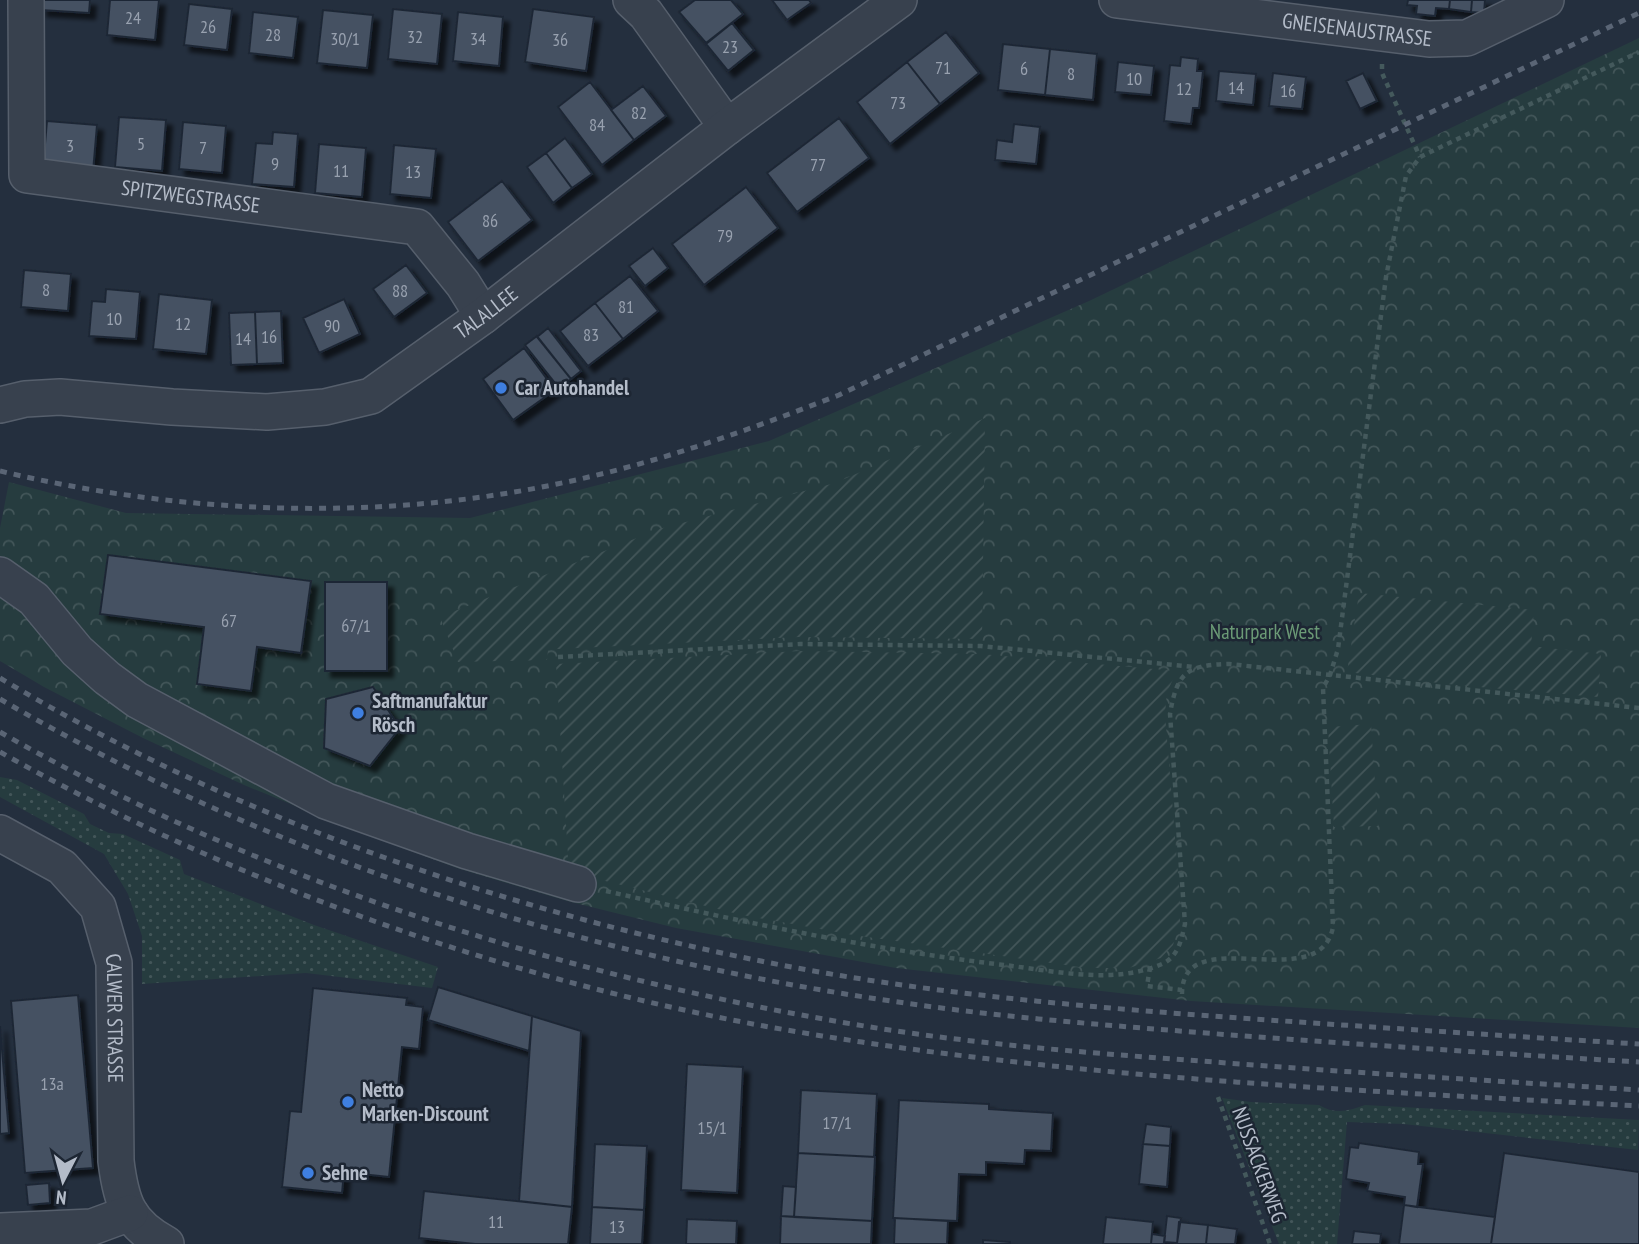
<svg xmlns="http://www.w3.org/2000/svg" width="1639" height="1244" font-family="'PT Sans Narrow',sans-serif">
  <defs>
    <pattern id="grass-dots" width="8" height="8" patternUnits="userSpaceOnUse" patternTransform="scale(1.75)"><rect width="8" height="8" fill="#263c3f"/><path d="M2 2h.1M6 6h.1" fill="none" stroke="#435659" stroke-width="1.8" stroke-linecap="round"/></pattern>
    <pattern id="park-crowns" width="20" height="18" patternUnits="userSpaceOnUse" patternTransform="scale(1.75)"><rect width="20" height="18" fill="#263c3f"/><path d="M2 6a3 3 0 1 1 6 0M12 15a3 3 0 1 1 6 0" fill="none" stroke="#435659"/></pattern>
    <pattern id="garden-furrows" width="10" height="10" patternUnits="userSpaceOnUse" patternTransform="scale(1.75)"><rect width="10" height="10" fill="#263c3f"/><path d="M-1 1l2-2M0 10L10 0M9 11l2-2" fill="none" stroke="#435659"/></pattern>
    <filter id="shadow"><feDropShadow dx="6" dy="6" stdDeviation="2" flood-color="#0009"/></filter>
  </defs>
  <rect width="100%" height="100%" fill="#242f3e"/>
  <path fill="url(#grass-dots)" d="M0,777L17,780L84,814L90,824L109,833L123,834L180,860L184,874L314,925L438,967L432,988L306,973L142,984V936L128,894L104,854L0,797Z
    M1222,1098L1251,1102L1319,1105C1335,1115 1349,1111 1365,1105L1639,1120L1638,1150L1403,1124L1347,1122L1337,1244H1279Z"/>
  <path fill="url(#park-crowns)" d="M1639,38V1028L1191,1001L896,968L676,928L567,901L457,868L349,828L244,785L143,738L44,687L0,661V528L9,482L126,513L470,518L769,441L1089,301Z"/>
  <path fill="url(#garden-furrows)" d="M985,418L982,639L799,637L558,649L548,650L547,660L458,662L440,617L659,529L835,483Z
    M1359,593L1534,610L1531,646L1601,654L1598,697L1456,685L1347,672Z
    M800,651L981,654L1177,671L1167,692L1165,714L1180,898V923L1173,945L1161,958L1129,968H1086L853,935L742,915L569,872L556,664Z
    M1371,724L1378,826L1334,827L1328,727Z"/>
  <path fill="#455162" stroke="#1f2835" stroke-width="2" filter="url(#shadow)" d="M42,0H90L89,13L41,10Z
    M110,0H159L155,40L107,35Z
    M695,0H731L743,14L706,43L679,12Z
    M772,0H809L811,3L787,20Z
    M1408,0H1450L1449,9L1436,8L1435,16L1416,14L1417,6L1407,5Z
    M1450,0H1472L1471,12L1449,9Z
    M1472,0H1485L1484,13L1471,12Z
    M189,4L232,9L227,50L184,45Z
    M393,9L442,14L437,64L388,59Z
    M533,9L594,17L586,71L525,62Z
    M323,10L373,15L367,68L317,63Z
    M253,12L298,17L293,58L249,53Z
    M458,12L503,17L499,66L453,61Z
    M732,23L754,50L728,71L706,44Z
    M946,32L979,73L940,104L907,62Z
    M1003,44L1050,49L1045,95L998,90Z
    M1050,49L1097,54L1093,100L1045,95Z
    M1181,57L1198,59L1197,71H1203L1199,108H1193L1191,124L1164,121L1170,65L1180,66Z
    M907,62L940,104L890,144L857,102Z
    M1118,62L1154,66L1151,95L1115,92Z
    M1219,71L1256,74L1253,105L1216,101Z
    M1273,73L1306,77L1302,109L1269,106Z
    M1363,73L1377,101L1360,109L1346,81Z
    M590,82L634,140L602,165L558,107Z
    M643,86L666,116L634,140L611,110Z
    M119,117L166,120L162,171L115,167Z
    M839,118L869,158L797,212L767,173Z
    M47,121L97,125L93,172L43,167Z
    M183,122L226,126L222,173L179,169Z
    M1014,124L1040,127L1036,164L995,160L997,140L1012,142Z
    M273,132L298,134L294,187L252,184L256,143L272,144Z
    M565,138L592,174L572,188L546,153Z
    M319,144L366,148L362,197L315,193Z
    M394,145L436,149L431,198L390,194Z
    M546,153L572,188L553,203L527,167Z
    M502,181L532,220L478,261L448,222Z
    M746,187L778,228L704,285L672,244Z
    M653,248L668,268L645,286L629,266Z
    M406,265L427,293L394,317L373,289Z
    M24,270L71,274L68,311L21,307Z
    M630,276L658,311L623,339L595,303Z
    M106,289L140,292L136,339L89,336L92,301L105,302Z
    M159,294L212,300L206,354L153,349Z
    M344,299L360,334L319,353L303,318Z
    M595,303L623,339L588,366L560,331Z
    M281,311L283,363L257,364L255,312Z
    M255,312L257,364L231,365L229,313Z
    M548,328L581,371L571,379L537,337Z
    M537,336L571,379L559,388L525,345Z
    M524,348L555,390L513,420L483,379Z
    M108,555L311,581L301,653L257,647L251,691L197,684L204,627L100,614Z
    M325,582H387V671H325Z
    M373,687L400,728L370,766L324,748L326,699Z
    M438,987L532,1016L529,1051L428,1020Z
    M313,988L407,998L406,1005L423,1007L419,1049L402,1047L389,1177L344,1172L342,1193L282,1187L290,1111L301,1112Z
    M78,995L93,1168L25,1173L11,1001Z
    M532,1016L581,1031L572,1207L519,1201Z
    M0,1026L9,1133L0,1134Z
    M687,1064L743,1067L737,1193L681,1190Z
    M801,1090L877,1094L874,1157L798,1153Z
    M899,1100L989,1104V1109L1053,1113L1051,1151L1025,1150L1024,1164L986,1162V1175L959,1174L957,1221L893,1218Z
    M1146,1124L1171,1127L1170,1146L1143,1144Z
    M1359,1143L1419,1152L1418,1164H1423L1417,1207L1404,1205L1405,1197L1367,1191L1369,1183L1346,1179L1350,1147L1358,1148Z
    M595,1144L647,1146L644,1210L592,1207Z
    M1143,1144L1170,1146L1167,1187L1139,1184Z
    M798,1153L875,1157L872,1221L794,1217Z
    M1504,1153L1639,1172V1244H1491Z
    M49,1183L50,1203L28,1205L26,1185Z
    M783,1186L796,1187L794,1217L781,1216Z
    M424,1191L572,1207L568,1244H475L419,1238Z
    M1404,1205L1495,1217L1491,1244H1399Z
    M592,1207L644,1210L642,1244H590Z
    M781,1216L872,1221L871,1244H780Z
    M1167,1216L1181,1218L1177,1243L1164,1242Z
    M1106,1217L1153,1222L1151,1244H1103Z
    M895,1218L948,1221L947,1244H894Z
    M687,1219L737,1221L736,1244H686Z
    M1179,1222L1208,1225L1206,1244H1177Z
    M1208,1225L1237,1229L1235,1244H1206Z
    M1354,1231L1381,1234L1380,1244H1352Z
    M1152,1234L1165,1236L1164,1244H1151Z
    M983,1240L1010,1242V1244H983Z"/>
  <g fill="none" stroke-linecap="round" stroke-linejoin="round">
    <defs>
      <g id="minor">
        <path id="s1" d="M26,0L27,175L417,227L463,284L483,316"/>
        <path d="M631,0L646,14L727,127"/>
        <path id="s2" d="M1117,0L1429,39L1467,38L1546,0"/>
        <path id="s3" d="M0,405L25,399L60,397L172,407L267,412L325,407L371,396L483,316L727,127L899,0"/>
        <path d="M0,575L34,599L77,651L107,678L137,700L326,801L467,851L578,884"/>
        <path id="s4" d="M0,833L62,867L98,907L114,963L116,1161C121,1202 128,1224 166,1244"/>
        <path d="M0,1231L92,1227L130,1213"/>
      </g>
    </defs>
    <use href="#minor" stroke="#565f6c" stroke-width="38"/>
    <path stroke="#44595c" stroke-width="4.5" stroke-dasharray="5 5" stroke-linecap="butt" d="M1382,64V73L1420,157
      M558,657L800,644L981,646L1195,667
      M606,891C738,921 869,949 1004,965C1055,971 1113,985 1162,964C1179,956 1181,940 1185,924L1170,714C1177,672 1187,665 1229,664L1639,708
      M1150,967L1147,986L1182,990
      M1182,994C1182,919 1320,998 1333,927L1323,688L1330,675L1338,649L1386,277L1406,176L1420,157L1639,52
      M1218,1097L1270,1244"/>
    <use href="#minor" stroke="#38414e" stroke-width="35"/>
    <path stroke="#5a6575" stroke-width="5" stroke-dasharray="7 7" stroke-linecap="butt" d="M0,471C180,514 375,522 557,484C655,464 746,431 839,395L1639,13
      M0,678C237,820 511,913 781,965C932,994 1086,1007 1239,1018C1372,1027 1506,1036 1639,1044
      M0,699C271,857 581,956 891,1001C1004,1018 1117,1026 1231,1035C1367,1045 1503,1054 1639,1062
      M0,732C270,886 578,981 883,1029C993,1046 1104,1054 1214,1062C1356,1073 1497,1081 1639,1090
      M0,752C235,884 510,981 775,1028C1060,1078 1351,1090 1639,1106"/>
  </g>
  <g fill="#3f7fe0" stroke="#1d2633" stroke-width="2.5">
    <circle cx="501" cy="388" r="7"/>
    <circle cx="358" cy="713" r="7"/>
    <circle cx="348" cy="1102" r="7"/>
    <circle cx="308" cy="1173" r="7"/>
  </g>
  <g text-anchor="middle" stroke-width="5" stroke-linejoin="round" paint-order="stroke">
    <g font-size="18" fill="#98a1af">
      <text x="133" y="24">24</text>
      <text x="208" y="33">26</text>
      <text x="273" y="41">28</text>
      <text x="415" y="43">32</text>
      <text x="345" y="45">30/1</text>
      <text x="478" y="45">34</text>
      <text x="560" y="46">36</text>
      <text x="730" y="53">23</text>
      <text x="943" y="74">71</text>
      <text x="1024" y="75">6</text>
      <text x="1071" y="80">8</text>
      <text x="1134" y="85">10</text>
      <text x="1236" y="94">14</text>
      <text x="1184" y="95">12</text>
      <text x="1288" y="97">16</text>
      <text x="898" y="109">73</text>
      <text x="639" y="119">82</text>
      <text x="597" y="131">84</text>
      <text x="141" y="150">5</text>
      <text x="70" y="152">3</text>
      <text x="203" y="154">7</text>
      <text x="275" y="170">9</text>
      <text x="818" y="171">77</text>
      <text x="341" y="177">11</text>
      <text x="413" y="178">13</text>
      <text x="490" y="227">86</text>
      <text x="725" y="242">79</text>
      <text x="46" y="296">8</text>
      <text x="400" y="297">88</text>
      <text x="626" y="313">81</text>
      <text x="114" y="325">10</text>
      <text x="183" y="330">12</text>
      <text x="332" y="332">90</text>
      <text x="591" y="341">83</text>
      <text x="269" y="343">16</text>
      <text x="243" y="345">14</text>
      <text x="229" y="627">67</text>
      <text x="356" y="632">67/1</text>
      <text x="52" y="1090">13a</text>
      <text x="837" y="1129">17/1</text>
      <text x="712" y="1134">15/1</text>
      <text x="496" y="1228">11</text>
      <text x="617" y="1233">13</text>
    </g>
    <g font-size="21" fill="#b4bcc9" stroke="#1d2633">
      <text dy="7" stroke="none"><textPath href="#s2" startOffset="242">GNEISENAUSTRASSE</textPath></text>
      <text dy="7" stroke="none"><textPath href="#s1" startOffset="340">SPITZWEGSTRASSE</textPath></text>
      <text dy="7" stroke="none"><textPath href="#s3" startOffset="516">TALALLEE</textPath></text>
      <text dy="7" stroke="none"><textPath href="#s4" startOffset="238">CALWER STRASSE</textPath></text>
      <text transform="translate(1259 1165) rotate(70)" y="7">NUSSACKERWEG</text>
    </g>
    <g font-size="21" font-weight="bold" fill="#b4bcc9" stroke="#1d2633" text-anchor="start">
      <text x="515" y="395">Car Autohandel</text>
      <text x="372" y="708">Saftmanufaktur<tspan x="372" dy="24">Rösch</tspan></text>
      <text x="362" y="1097">Netto<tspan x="362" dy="24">Marken-Discount</tspan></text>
      <text x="322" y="1180">Sehne</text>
    </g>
    <g font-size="21" fill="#6b9a76" stroke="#1d2633">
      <text x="1265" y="639">Naturpark West</text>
    </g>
  </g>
  <g transform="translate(63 1181) rotate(186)" stroke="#1d2633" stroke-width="5" paint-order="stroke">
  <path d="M0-5L12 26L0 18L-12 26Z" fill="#b4bcc9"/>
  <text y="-10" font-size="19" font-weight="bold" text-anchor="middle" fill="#b4bcc9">N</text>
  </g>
</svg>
